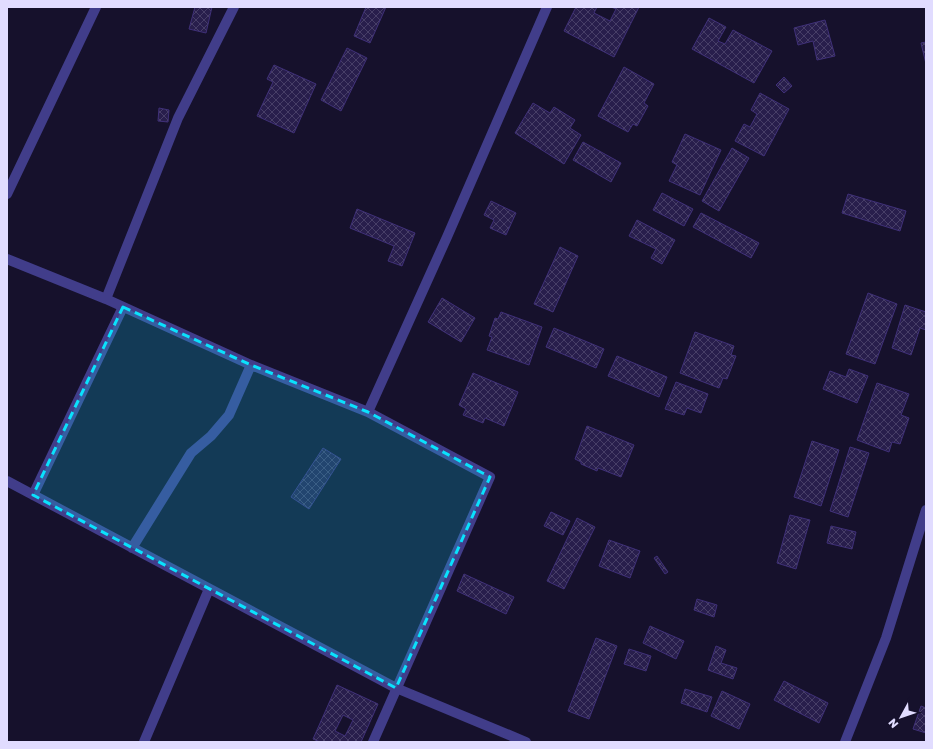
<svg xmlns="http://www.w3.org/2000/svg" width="933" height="749" font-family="'Golos Text',sans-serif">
  <defs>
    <pattern id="building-cross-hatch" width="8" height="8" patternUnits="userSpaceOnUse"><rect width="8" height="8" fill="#281e4c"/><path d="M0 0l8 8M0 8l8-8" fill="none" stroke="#473e67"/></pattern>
  </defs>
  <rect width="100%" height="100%" fill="#16112c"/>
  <path fill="url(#building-cross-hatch)" stroke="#3f3078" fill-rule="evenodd" d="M195,7H212L206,33L189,29Z
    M366,7H386L370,43L354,36Z
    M576,7H597L594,13L610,21L616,9L611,7H639L614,57L564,31Z
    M709,18L726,27L718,41L725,44L733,30L772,51L754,83L692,49Z
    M825,20L835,56L817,60L813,41L798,45L794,28Z
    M926,42V64L921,43Z
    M347,48L367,58L341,111L321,100Z
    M274,65L316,84L294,133L257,116L273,82L267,79Z
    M624,67L654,84L644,103L648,106L637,126L633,124L628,132L598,116Z
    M784,77L792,86L784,93L776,85Z
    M760,93L789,109L764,156L735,141L744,124L750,127L757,114L751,110Z
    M533,103L550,113L554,107L575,120L570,128L581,135L564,164L515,133Z
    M159,108L169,110L168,122L158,121Z
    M685,134L721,150L700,195L669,181L677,165L672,162Z
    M583,142L621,163L611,182L573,160Z
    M732,148L749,158L719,211L702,201Z
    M662,193L693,209L684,226L653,210Z
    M848,194L906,211L900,231L842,213Z
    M491,201L516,213L506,235L490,228L494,220L484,215Z
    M357,209L415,233L402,266L388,261L394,246L350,228Z
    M701,213L759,243L751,258L693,227Z
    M637,220L675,240L662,264L651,258L656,249L629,236Z
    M560,247L578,256L553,312L534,304Z
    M868,293L897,304L875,364L846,354Z
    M442,298L475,318L461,342L428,322Z
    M905,305L926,312V330L920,328L911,355L892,348Z
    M501,312L542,327L529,365L487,350L492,337L489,336L495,318L498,319Z
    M554,328L604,349L596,368L546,347Z
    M695,332L734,346L731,355L736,356L727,379L723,378L719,388L680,373Z
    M617,356L667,377L659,397L608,376Z
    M849,369L868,376L857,403L823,389L830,371L846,377Z
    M473,373L518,392L504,426L485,418L483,423L463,415L466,409L459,405Z
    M676,382L708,394L701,413L687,408L684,415L665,409Z
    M877,383L909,394L901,415L909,418L900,444L892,442L889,452L857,440Z
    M587,426L634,445L621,477L598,468L597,471L581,464V462L575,459Z
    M812,441L839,450L821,506L794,497Z
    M850,447L869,453L848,517L830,511Z
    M323,448L341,459L309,509L291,497Z
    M551,512L570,521L563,535L544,526Z
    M790,515L810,520L796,569L777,563Z
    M577,518L595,527L564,589L547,581Z
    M831,526L856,532L852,549L827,543Z
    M609,540L640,551L630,578L599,566Z
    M657,556L668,572L665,574L654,558Z
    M464,574L514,597L506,614L457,591Z
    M697,599L717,605L714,617L694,610Z
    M650,626L684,641L676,659L643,643Z
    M596,638L617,646L589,719L568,711Z
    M716,646L726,650L721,663L737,668L733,679L708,670Z
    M629,649L651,656L646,671L624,664Z
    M784,681L828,703L819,723L774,700Z
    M337,685L378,704L361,742H320L313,739ZM343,715L353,720L345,736L335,731Z
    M685,689L712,697L707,712L681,703Z
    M722,691L750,704L739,729L711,716Z
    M921,706L926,708V733L913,729Z"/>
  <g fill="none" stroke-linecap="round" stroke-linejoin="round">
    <path stroke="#413d8a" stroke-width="10" d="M234,7L178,118L106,299L251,365L368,412
      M7,194L96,7
      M7,259L106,299
      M7,481L396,688L526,742
      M33,495L123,307
      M132,548L191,453L211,436L229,415L251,365
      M144,742L209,589
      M373,742L490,477L368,412L447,237L547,7
      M845,742L886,638L926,510"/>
  </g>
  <path fill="#0ae2fd" fill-opacity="0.2" stroke="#0ae2fd" stroke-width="3" stroke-dasharray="8 5" stroke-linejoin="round" d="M123,307L251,365L368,412L490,477L396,688L33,495Z"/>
  <rect width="933" height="749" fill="none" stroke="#e1dcff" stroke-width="16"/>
  <g transform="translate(901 717) rotate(230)" stroke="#16112c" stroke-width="3" paint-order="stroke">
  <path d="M0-3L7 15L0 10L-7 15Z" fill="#e1dcff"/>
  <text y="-6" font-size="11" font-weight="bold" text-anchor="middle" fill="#e1dcff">N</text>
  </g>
</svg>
